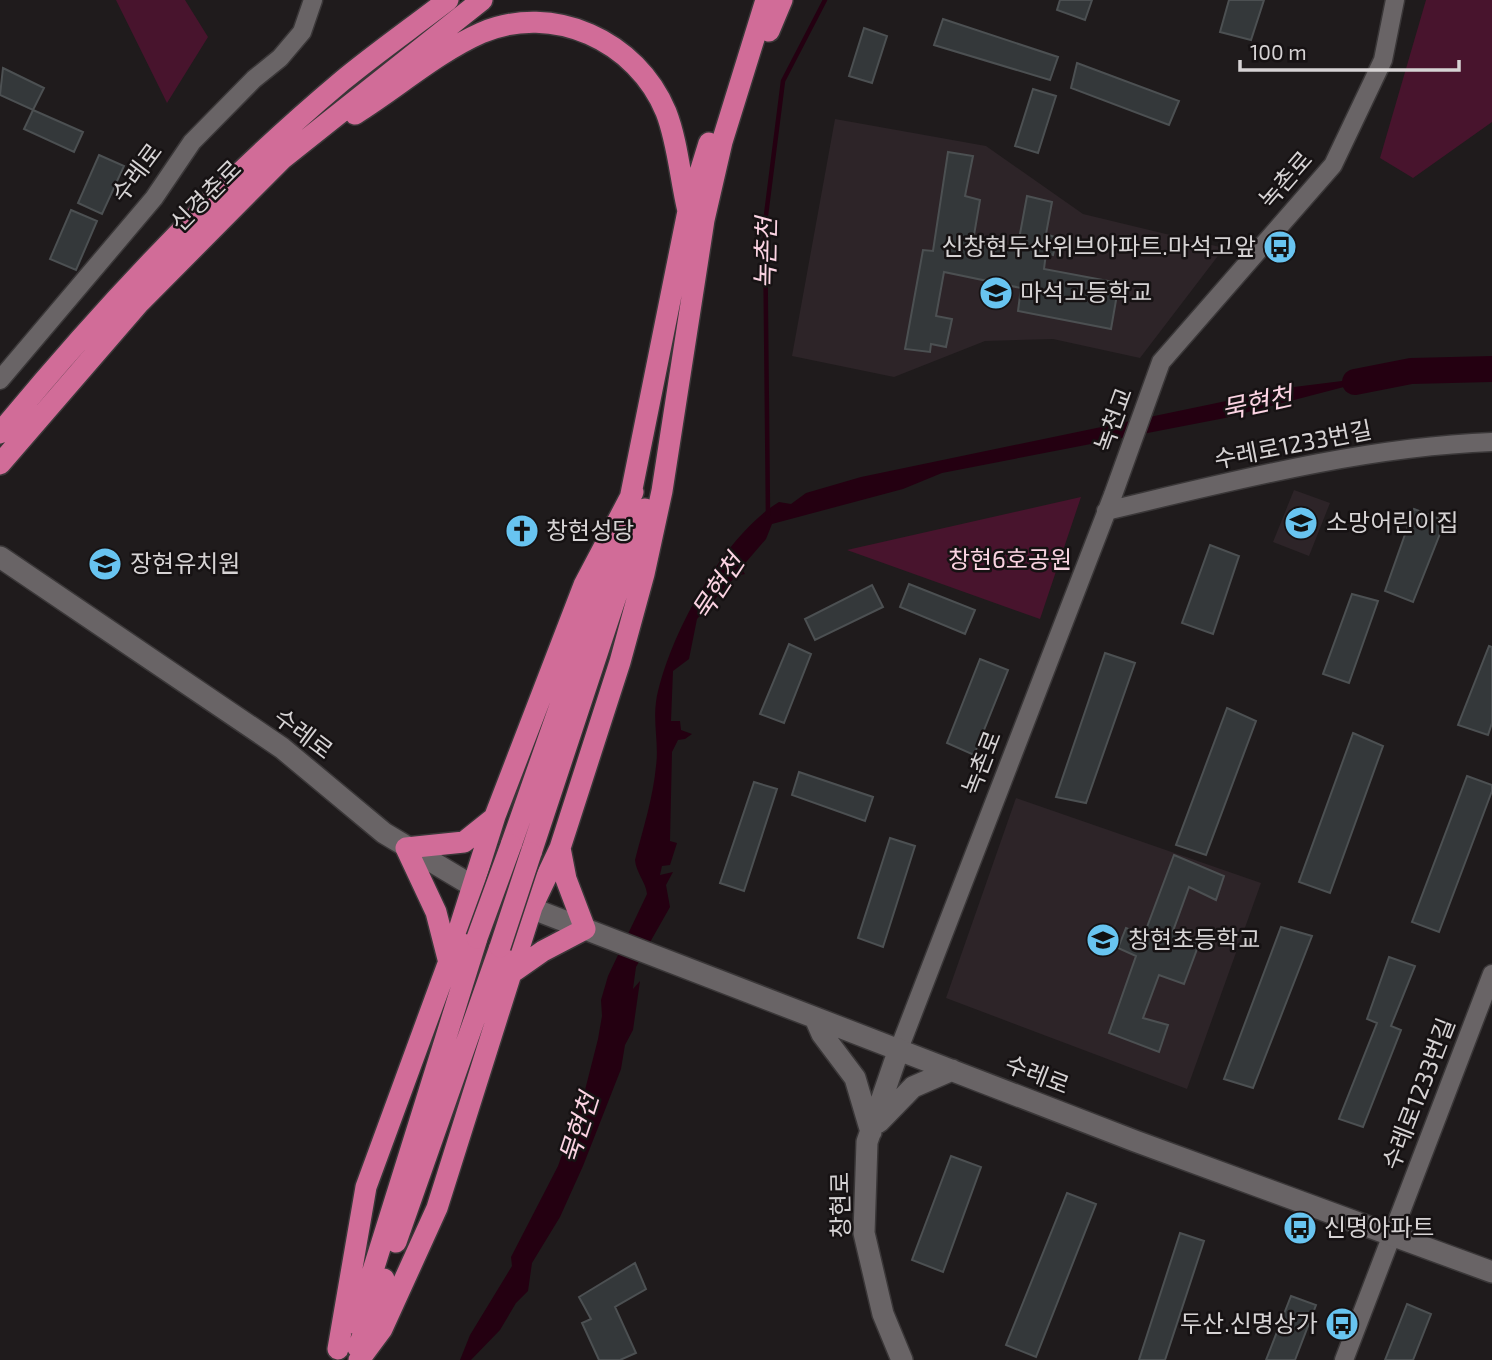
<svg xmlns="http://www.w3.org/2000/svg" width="1492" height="1360" font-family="'Exo 2','Noto Sans KR',sans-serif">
  <rect width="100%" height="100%" fill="#1f1b1c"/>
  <path fill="#2d2428" d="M835,119L986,146L1083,214L1224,248L1140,358L1053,339L985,341L894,377L792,356Z
    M1294,490L1330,503L1309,556L1273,542Z
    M1016,798L1261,883L1187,1089L946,998Z"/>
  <path fill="#48142d" d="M116,0H185L208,37L167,103Z
    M1426,0H1492V122L1413,178L1380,158Z
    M1081,497L1040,619L847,550Z"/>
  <path fill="#240011" d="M1390,375L1225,418L942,473L903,489L772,524L766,539L741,568L745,574L736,576L697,619L689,659L673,671L671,721H680L681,730L692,734L685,739L678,740L672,752L670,841L677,843L670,865L662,866L660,875L673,872L666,885L670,907L636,967L633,989L640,981L633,1030L625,1045L621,1069L583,1166L560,1217L532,1263L528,1291L516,1303L500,1330L471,1360H460L470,1335L512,1266L511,1257L558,1166L584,1094L598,1039L602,1016L601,1000L608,976L647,894C646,882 636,873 635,860C643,829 653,798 656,766C659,745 653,723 656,702C667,638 724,535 779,502L791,504L806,493L861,477L1294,387Z"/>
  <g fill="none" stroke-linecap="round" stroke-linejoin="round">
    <path stroke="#240011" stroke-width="4.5" d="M768,516L765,223L783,81L825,0"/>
    <path stroke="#240011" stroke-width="26" d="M1355,382L1411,371L1492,369"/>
  </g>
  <path fill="#34383a" stroke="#4c5052" stroke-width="2" d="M1060,0H1092L1085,20L1057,10Z
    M1229,0H1264L1251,40L1220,32Z
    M943,19L1058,57L1050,80L934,45Z
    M864,28L887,36L872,83L849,76Z
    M1077,63L1179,101L1169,125L1071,88Z
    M3,68L44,88L33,110L0,95Z
    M1033,89L1056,96L1038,153L1015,146Z
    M33,110L83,132L74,152L24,129Z
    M948,152L973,156L965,196L980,200L973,241L1017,250L1027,196L1052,202L1046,234L1057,238L1053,255L1046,253L1044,269L1119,283L1111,329L1018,311L1021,288L944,272L936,316L952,319L946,347L931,344L930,352L905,349L923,250L933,251Z
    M99,155L124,166L102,214L78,203Z
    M71,210L97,221L76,270L50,259Z
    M1414,509L1445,521L1413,602L1385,591Z
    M1210,545L1239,556L1213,634L1182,623Z
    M909,584L975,610L965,634L900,607Z
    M872,585L883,607L815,640L805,619Z
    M1352,594L1378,601L1349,683L1323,674Z
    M789,644L811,654L784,723L760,714Z
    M1489,646L1492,647V723L1488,735L1458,725Z
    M1105,653L1135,663L1086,803L1056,797Z
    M980,659L1008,670L974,755L947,743Z
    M1227,708L1256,721L1206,855L1176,845Z
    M1353,733L1383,746L1330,893L1299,882Z
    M799,772L873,797L865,821L792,795Z
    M1467,776L1492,785V791L1439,932L1412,922Z
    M754,782L777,789L744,891L720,883Z
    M890,838L915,846L883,947L858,938Z
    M1174,855L1224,876L1216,900L1189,887L1173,931L1200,941L1184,984L1159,975L1143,1018L1168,1025L1159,1052L1109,1033L1136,956L1118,948L1126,928L1144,935Z
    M1281,927L1312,936L1253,1088L1224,1079Z
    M1389,957L1415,966L1391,1026L1401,1030L1363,1127L1339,1119L1377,1023L1367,1019Z
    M951,1156L981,1167L943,1272L912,1260Z
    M1067,1193L1096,1204L1036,1357L1006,1345Z
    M1180,1233L1204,1241L1165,1360H1139Z
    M635,1263L646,1289L615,1307L636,1353L620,1360H599L582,1323L591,1319L579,1297Z
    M1291,1296L1316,1305L1295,1360H1266Z
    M1407,1304L1431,1314L1413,1360H1385Z"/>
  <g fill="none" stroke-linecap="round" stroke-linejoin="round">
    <defs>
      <path id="street" d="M0,380L154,198L192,142L254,79L280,58L302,32L313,0
        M1106,511C1233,481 1362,447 1492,442
        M899,1049L1113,495L1161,362L1333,165L1383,60L1395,0
        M1344,1360L1492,974"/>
      <path id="secondary" d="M0,557L282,748L384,833L471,885L1135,1141L1492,1272
        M815,1018L822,1034L855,1078L871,1132
        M899,1049L867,1142L864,1233L883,1314L902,1360
        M879,1122L913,1087L952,1070"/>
      <path id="highway" d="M769,31L782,0
        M355,114C397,88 436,53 481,33C553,2 637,41 666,112C678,143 680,178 688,211
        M0,433C104,307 216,187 342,81C376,53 413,27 448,0
        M0,464L140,302L282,159L482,0
        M629,504L688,211L709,143
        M511,845L619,538
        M531,853L645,509
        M448,959L436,912L406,848L464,842L494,818
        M513,972L543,951L585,929L566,879L560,848
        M396,1242L500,947
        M350,1323L370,1280L477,938
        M358,1348L384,1279
        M338,1349L366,1187L449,961L495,816L584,585L633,492
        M359,1360L382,1329L437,1208L532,907L560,848L620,662L644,574L662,491L704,220L722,142L766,0"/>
    </defs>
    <use href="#street" stroke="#3a3738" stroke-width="21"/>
    <use href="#secondary" stroke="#3a3738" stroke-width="24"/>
    <use href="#highway" stroke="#3a3738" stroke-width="24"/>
    <use href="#street" stroke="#696466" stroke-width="18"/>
    <use href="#secondary" stroke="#696466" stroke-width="21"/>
    <use href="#highway" stroke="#d16c98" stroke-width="21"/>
    <defs>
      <path id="highway-bridge" d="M477,938L511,845
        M500,947L531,853"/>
    </defs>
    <use href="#highway-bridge" stroke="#3a3738" stroke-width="24" stroke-linecap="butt"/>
    <use href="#highway-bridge" stroke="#d16c98" stroke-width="21"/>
  </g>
  <defs>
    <symbol id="bus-disc" viewBox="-11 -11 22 22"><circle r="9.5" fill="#68c4f0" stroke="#161213"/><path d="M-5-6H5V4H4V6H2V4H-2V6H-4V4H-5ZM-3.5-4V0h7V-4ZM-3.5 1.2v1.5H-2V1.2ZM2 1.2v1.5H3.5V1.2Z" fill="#111"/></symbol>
    <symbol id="school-disc" viewBox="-11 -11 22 22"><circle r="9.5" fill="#68c4f0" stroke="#161213"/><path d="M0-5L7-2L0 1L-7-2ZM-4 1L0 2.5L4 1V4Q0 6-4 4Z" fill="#111"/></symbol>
    <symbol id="church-disc" viewBox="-11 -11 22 22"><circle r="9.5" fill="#68c4f0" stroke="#161213"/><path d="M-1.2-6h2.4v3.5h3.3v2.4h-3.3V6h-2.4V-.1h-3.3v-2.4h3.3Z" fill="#111"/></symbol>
  </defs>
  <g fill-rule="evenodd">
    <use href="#bus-disc" x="1261" y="228" width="38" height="38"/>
    <use href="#school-disc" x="977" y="274" width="38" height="38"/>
    <use href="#school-disc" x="1282" y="504" width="38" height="38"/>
    <use href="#church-disc" x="503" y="512" width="38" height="38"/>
    <use href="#school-disc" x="86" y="545" width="38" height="38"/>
    <use href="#school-disc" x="1084" y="921" width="38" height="38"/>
    <use href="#bus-disc" x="1281" y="1209" width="38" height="38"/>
    <use href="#bus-disc" x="1323" y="1305" width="38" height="38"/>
  </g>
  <g text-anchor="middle" stroke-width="5" stroke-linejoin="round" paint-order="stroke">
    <g font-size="24" fill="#d6d3d4" stroke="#161213">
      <text transform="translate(137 173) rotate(-53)" y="8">수레로</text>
      <text transform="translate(1286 180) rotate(-49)" y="8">녹촌로</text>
      <text transform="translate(206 196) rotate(-45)" y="8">신경춘로</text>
      <text transform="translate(1114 420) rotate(-70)" y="8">녹천교</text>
      <text transform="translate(1293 445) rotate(-11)" y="8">수레로1233번길</text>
      <text transform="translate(303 734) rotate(37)" y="8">수레로</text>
      <text transform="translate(982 763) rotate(-69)" y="8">녹촌로</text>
      <text transform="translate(1037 1075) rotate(21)" y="8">수레로</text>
      <text transform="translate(1419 1094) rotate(-69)" y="8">수레로1233번길</text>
      <text transform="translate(841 1205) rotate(-91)" y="8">창현로</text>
    </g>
    <g font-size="24" fill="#d6d3d4" stroke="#161213" text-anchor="start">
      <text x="1256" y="255" text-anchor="end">신창현두산위브아파트.마석고앞</text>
      <text x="1020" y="301">마석고등학교</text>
      <text x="1326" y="531">소망어린이집</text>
      <text x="546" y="539">창현성당</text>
      <text x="130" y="572">장현유치원</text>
      <text x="1128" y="948">창현초등학교</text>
      <text x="1324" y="1236">신명아파트</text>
      <text x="1318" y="1332" text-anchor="end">두산.신명상가</text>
    </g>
    <g font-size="24" fill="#fad3e1" stroke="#161213">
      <text x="1010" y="568">창현6호공원</text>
    </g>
    <g font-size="26" font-style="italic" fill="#fcd4e3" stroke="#161213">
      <text transform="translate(766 253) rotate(-89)" y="9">녹촌천</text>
      <text transform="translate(1257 403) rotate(-12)" y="9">묵현천</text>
      <text transform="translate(718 587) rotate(-57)" y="9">묵현천</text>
      <text transform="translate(579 1128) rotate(-72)" y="9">묵현천</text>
    </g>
  </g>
  <path d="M1240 60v10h219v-10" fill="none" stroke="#d6d3d4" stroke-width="3.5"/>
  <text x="1250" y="60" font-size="21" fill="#d6d3d4" stroke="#161213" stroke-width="5" paint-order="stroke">100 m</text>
</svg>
